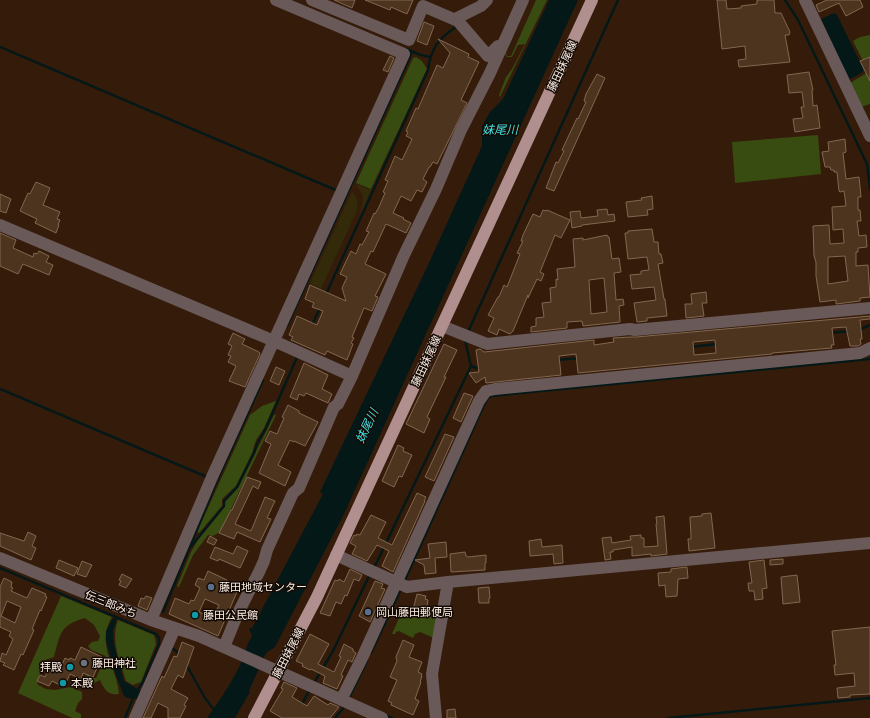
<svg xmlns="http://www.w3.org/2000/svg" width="870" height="718" font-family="Manrope,'Noto Sans JP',sans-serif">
  <rect width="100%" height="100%" fill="#351c0a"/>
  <path fill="#384b10" d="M527,0H529L506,53L507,56H511L536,0H547L500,97L499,95L506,77L512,69L525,44L518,45L512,57H507L505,54Z
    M870,35V60L863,61L853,41L860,37Z
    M416,57L422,61L427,69L371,189L356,183L413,58Z
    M870,71V104L861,107L850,83Z
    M818,135L821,174L735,183L732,142Z
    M276,401L264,428L256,440L252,453L236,486L222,499V506L199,533L197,532L250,415L262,406Z
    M274,415H276L220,532L213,536L208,535L193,555L179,587L177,586L191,552L199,538L225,506V502L238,488Z
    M61,596L112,617C95,644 117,667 119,694C108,696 104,689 100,680L92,684H87L85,681V676L88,675L92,678H96L106,656L91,650L88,646L92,642L98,641L100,636L94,625L85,618C60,625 60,634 54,657L45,660L37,681L38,685L46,689L55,690L71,687L82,692V699L78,703L75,711L81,714V718H72L18,693Z
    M403,609L439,616L436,639L420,632L415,634L413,638L399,631L396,632L395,634H392Z
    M118,620L154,635L156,644L141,682L133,685L126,681C120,661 110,641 118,620Z"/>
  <path fill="#322a09" d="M356,184L371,190L360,216L363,200L362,194Z
    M352,192C358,197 358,202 357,210L321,289L310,283Z"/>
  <path fill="#051818" d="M549,0H578L344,514L275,647L266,653L249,691L250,692L235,718H207C219,701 231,684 240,665C245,655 246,645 252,636L249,628H252L323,494L320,492L428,265L482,146V126L490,112L503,99Z
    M834,13L837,15L863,68V72L849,80L821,19Z
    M113,618L117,619L113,631L114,644L124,681L141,691L138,699L127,698L124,696L115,673L106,641V631Z"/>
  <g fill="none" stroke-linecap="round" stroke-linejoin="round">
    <path stroke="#051818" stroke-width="2.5" d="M785,0L798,20L867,164L870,189
      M0,47L338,191
      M406,49L421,55L430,57
      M326,294L428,70C431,48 438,39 457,26
      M312,325L320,308
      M287,326L412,52
      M859,330L870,325
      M468,332L618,0
      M829,333L850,331
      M690,347L717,344
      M557,360L580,358
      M471,366L476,368L480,367
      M0,389L207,477
      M189,549L224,506V501L237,487L254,453L257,444L266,428L298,355
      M0,568L156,634L159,638V644L142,684L136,692
      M374,568L471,366L465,340
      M404,582L484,405L488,398L491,396L870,359
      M163,612L217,481L263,380
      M172,648L181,655
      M371,653L401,589
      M186,664L205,698L215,711
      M314,683L333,651L370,574
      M348,700L367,661
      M301,706L310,689
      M384,715L392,718
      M125,718L134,696
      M335,718L345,706
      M668,718L870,698"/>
  </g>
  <path fill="#4c341f" stroke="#826751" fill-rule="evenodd" d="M334,0H355L352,8Z
    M365,0H413L407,14L391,7L390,10Z
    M717,0H726L727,9L741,8V6L757,4V0H774L775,13H781L790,32L789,35H785L790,62L739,67L738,60L746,59L745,46L722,49Z
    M827,0H860L863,7L846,16L839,3L819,12L816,5Z
    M424,22L434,26L427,45L417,41Z
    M438,39L469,54L468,57L479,62L461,100L467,103L437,164L433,162L430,167H429L423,179L427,182L422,192L417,190L411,201L401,196L393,213L404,218L403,219L411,223L406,233L386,224L373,252L371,251L365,264L386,274L375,296L378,297L372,311L364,308L352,337L354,338L351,343L353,344L347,360L327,351L325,355L291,340L293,337L289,335L297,316L317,325L323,311L312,307L314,303L305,299L310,285L346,301L342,288L347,277L340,274L351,251L356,254L360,244L362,245L369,232L366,231L374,213L375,214L379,207L385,193L383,192L388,181L385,180L395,156L402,160L412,139L406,136L408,132L406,131L416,108L418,109L437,65L443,68L450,53Z
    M390,56L394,58L388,72L383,70Z
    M870,57V81L860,61Z
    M809,72L813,90H812L813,106L817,105L820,128L795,132L793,119L803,118L801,107H804L802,92L789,93L787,75Z
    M597,74L605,78L554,191L546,188L556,162L558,163L564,151L562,150L577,118L578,119L586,102L584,101L586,94Z
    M845,139L846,152L843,153L846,179L859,177L861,197H858V210H860L861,221H857L859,236L866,235L867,247L858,248V252H856V266L868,265L870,297L860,298V301L836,304V300L820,302L816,276V262L814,256L813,226L829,225L830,244L844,243L843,229L833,230L832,207L846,206L844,191L840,192L839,191L837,172H834V170H831L830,167H825L822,152L829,151L828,142ZM845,256L848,281L828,284V257Z
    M36,182L50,188L43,205L60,212L57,219L60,220L58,225H59L56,233L35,223L37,219L20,211L28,193L30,194Z
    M0,194L11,199L6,213L0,211Z
    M652,196L653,209L647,210L648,215L628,217L626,202L642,200L641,198Z
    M607,209L608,215L614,214L615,221L582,225V226L572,228L570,212L580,211L581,218L598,216L597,210Z
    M543,210L546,211L547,210L570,220L561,238L555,235L540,272L544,274L541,281L537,279L528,298V295L513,331L510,334L499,329L497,335L488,331L494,318L488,315L498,297H499L504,285L507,287L520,254L517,253L523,241H521L523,235L533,214L540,217Z
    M652,229L654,242H658L659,254H661L663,263L658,264L664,299H665L667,316L647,318V321L637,322L634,303L656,300L654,287L632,289L630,275L641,274V271L649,270L647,257L628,259L625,233H628V231Z
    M0,233L16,240L13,248L33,257L34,253L37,254L39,251L49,256L46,262L53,265L49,275L23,264L18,274L0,266Z
    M607,235L608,237H609L612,259L619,258L621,272L614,273L616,300L623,299L624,305L619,306L620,322L583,326L582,321L567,322V328L531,332V327L536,326V318L544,317L542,303L551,302L550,288L556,287V279L558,280L557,269L575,267L573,239L583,238V240ZM604,278L607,312L591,314L589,280Z
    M706,292L707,303H702L704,316L686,318L685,304H692L691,294Z
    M870,316V319L860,320L862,339H860L861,344L858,346H850L846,327L832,328L834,345H831L832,348L772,353V354L578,373L576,354L559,356L561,375L486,383L485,377L476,383L469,373L479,372L476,350L480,349L484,352L594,340V345L614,342L613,338L630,337H636ZM715,340L716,353L694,355L693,342Z
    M233,333L245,339L242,344L259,352L260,354L245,387L229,381L236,366L228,362L231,356L228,355L232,346L228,344Z
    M444,344L457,350L444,377H446L427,417L430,419L424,433L406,424Z
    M304,363L328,375L322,389L332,394L328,403L306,393L304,396L299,394L297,400L290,397Z
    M276,367L285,371L279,385L270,381Z
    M464,393L473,396L461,422L453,418Z
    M288,405L299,411V413L318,422L305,446L294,441V442L290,440L278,465L291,472L285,486L259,473L271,444L265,441L270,431L277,434L284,418L282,417Z
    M445,434L454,437L434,481L425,477Z
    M398,445L404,448L403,451L412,455L402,477L399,476L394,487L382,481Z
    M247,477L261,482L258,489L253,486L235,524L251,531L265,497L275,501L267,518L271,519L260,542L237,532L234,539L219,533L231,510H232Z
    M417,493L426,497L424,501H425L393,572L382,566L389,551L377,545L367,561L352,554L356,546L350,543L354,535L356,536L357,534L360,535L371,515L386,522L378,538L392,545Z
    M711,513L715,548L689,551L688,539H691V536L690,517L702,516V514Z
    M664,516L667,554L651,556V554L632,556V547L613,550V552H610L611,559L605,560L602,538L611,537L612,543L631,540L630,536L641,535V538H644V547L658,546L656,524H657L656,517Z
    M28,532L36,536L32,546L36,548L31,560L0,546V533L24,541Z
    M210,536L217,540L214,545L207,542Z
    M541,539L542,547L562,545L563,563L554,564L553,554L530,556L529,541Z
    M446,542L447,557L435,558L436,573L425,574L424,565L415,560L430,558L428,544Z
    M237,546L248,551L240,568L219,559L218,561L210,558L215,547L233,554Z
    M465,552L466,556L468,557L486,555V563H485V570L451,572L450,554Z
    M783,559V564L770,565V560Z
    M59,560L78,568L74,576L56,568Z
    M764,560L767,588L762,589L763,599L755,600L754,591H749L748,583H752L749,562Z
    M82,561L92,565L86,577L77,574Z
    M687,567L688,578L678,579L677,596L666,597L665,585L659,586L658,573L671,572V569Z
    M350,569L362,575L359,581L354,579L347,596L345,595L341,604L336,602L330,616L320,613L335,580L338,581L339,579L344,582Z
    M208,571L227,580L224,586L237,592L218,636L169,614L175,598L189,604L191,600L194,601L200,588L195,585L198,578L204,580ZM205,599L219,605L213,618L199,612Z
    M122,574L132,579L126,588L119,585L121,581L119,580Z
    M797,575L800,602L783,604L781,577Z
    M4,578L12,582L11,587L13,588L11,591L27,598L32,588L46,594L45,596L47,597L41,611L40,610L32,629L34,630L23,655L21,654L14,670L3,665L5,663L0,661L2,653L6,655L13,639L9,636L11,632L0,627V587ZM7,601L21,607L15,623L1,616Z
    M375,581L383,584L381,588L385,589L370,622L359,616Z
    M489,587L490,598H489V603H479L478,588Z
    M417,594L426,596L425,599L428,600L426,613L413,610Z
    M146,596L152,598L147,610L138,606L141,598L144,599Z
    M870,627V694L850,695V697L838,698L837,688L855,686L854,673L835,675L834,665H836L832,631Z
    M310,634L329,644L318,664L334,672L341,657L339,656L344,644L353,649V651L356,653L352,662L348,660L341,675L343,676L337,689L323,683L325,676L311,669L310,670L302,666L303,664L296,661Z
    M403,640L414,645L409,657L422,662L418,672L422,674L421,676H422L420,682H421L415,699L419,701L413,715L391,705L392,703L388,701L397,680L390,677L397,661L396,657Z
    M182,642L194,647L183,678L178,675L171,689L188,698L184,705L186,706L180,718H168V708L158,703L151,718H143L162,676L164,678L174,656L177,657Z
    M81,647L102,657L93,677L83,673L81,679L70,674L64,687L52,681L49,686L37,681L40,675L45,677L51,665L60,669L65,658L69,660L70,658L75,660Z
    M284,682L297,688L292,697L307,706L314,696L328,705L330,703L339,707L330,718H282L270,711L283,689L281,688Z
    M455,709L456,718H447V710Z"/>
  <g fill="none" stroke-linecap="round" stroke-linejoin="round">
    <path stroke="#6a5959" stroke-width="12" d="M312,0L409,40L423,6L458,21L488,56L498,46H501
      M805,0L870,136
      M455,19L481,6L487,0
      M0,225L274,341L352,376
      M442,326L487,344L630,329L635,330L870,308
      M336,555L407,587L448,582L870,543
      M0,558L151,620L199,636L382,718
      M151,620L212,477L404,54L276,0
      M224,647L238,613L259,572L264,561L267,550L293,493L299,488L334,407L338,404L352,376L404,255L436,189L461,130L490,73L523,0
      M341,700L362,658L479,401L486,391L495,389L860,353L870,348
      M135,718L175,628
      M436,718L432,674L448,582"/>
    <path stroke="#b18f8f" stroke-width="12" d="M254,718L317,597L592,0"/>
  </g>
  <g fill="#5c6f8a" stroke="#140a04" stroke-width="1.5">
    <circle cx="211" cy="587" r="4"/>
    <circle cx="368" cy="612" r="4"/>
  </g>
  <g fill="#0f9aa8" stroke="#140a04" stroke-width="1.5">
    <circle cx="195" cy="615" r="4"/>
    <circle cx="70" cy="667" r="4"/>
    <circle cx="63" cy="683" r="4"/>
  </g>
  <circle fill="#6b7280" stroke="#140a04" stroke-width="1.5" cx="84" cy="663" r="4"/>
  <g text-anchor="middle" stroke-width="3" stroke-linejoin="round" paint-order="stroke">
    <g font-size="11" fill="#fdefe6" stroke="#140a04">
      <text transform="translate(562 66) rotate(-65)" y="4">藤田妹尾線</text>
      <text transform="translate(426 361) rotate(-65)" y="4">藤田妹尾線</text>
      <text transform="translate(111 604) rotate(22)" y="4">伝三郎みち</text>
      <text transform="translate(288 653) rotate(-63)" y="4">藤田妹尾線</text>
    </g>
    <g font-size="11" fill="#fdefe6" stroke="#140a04" text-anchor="start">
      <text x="219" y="591">藤田地域センター</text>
      <text x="376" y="616">岡山藤田郵便局</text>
      <text x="203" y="619">藤田公民館</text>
      <text x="92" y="667">藤田神社</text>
      <text x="62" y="671" text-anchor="end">拝殿</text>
      <text x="71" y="687">本殿</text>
    </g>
    <g font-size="12" font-style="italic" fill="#42dee0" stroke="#140a04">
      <text x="500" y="134">妹尾川</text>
      <text transform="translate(367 426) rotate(-65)" y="4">妹尾川</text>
    </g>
  </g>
</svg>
